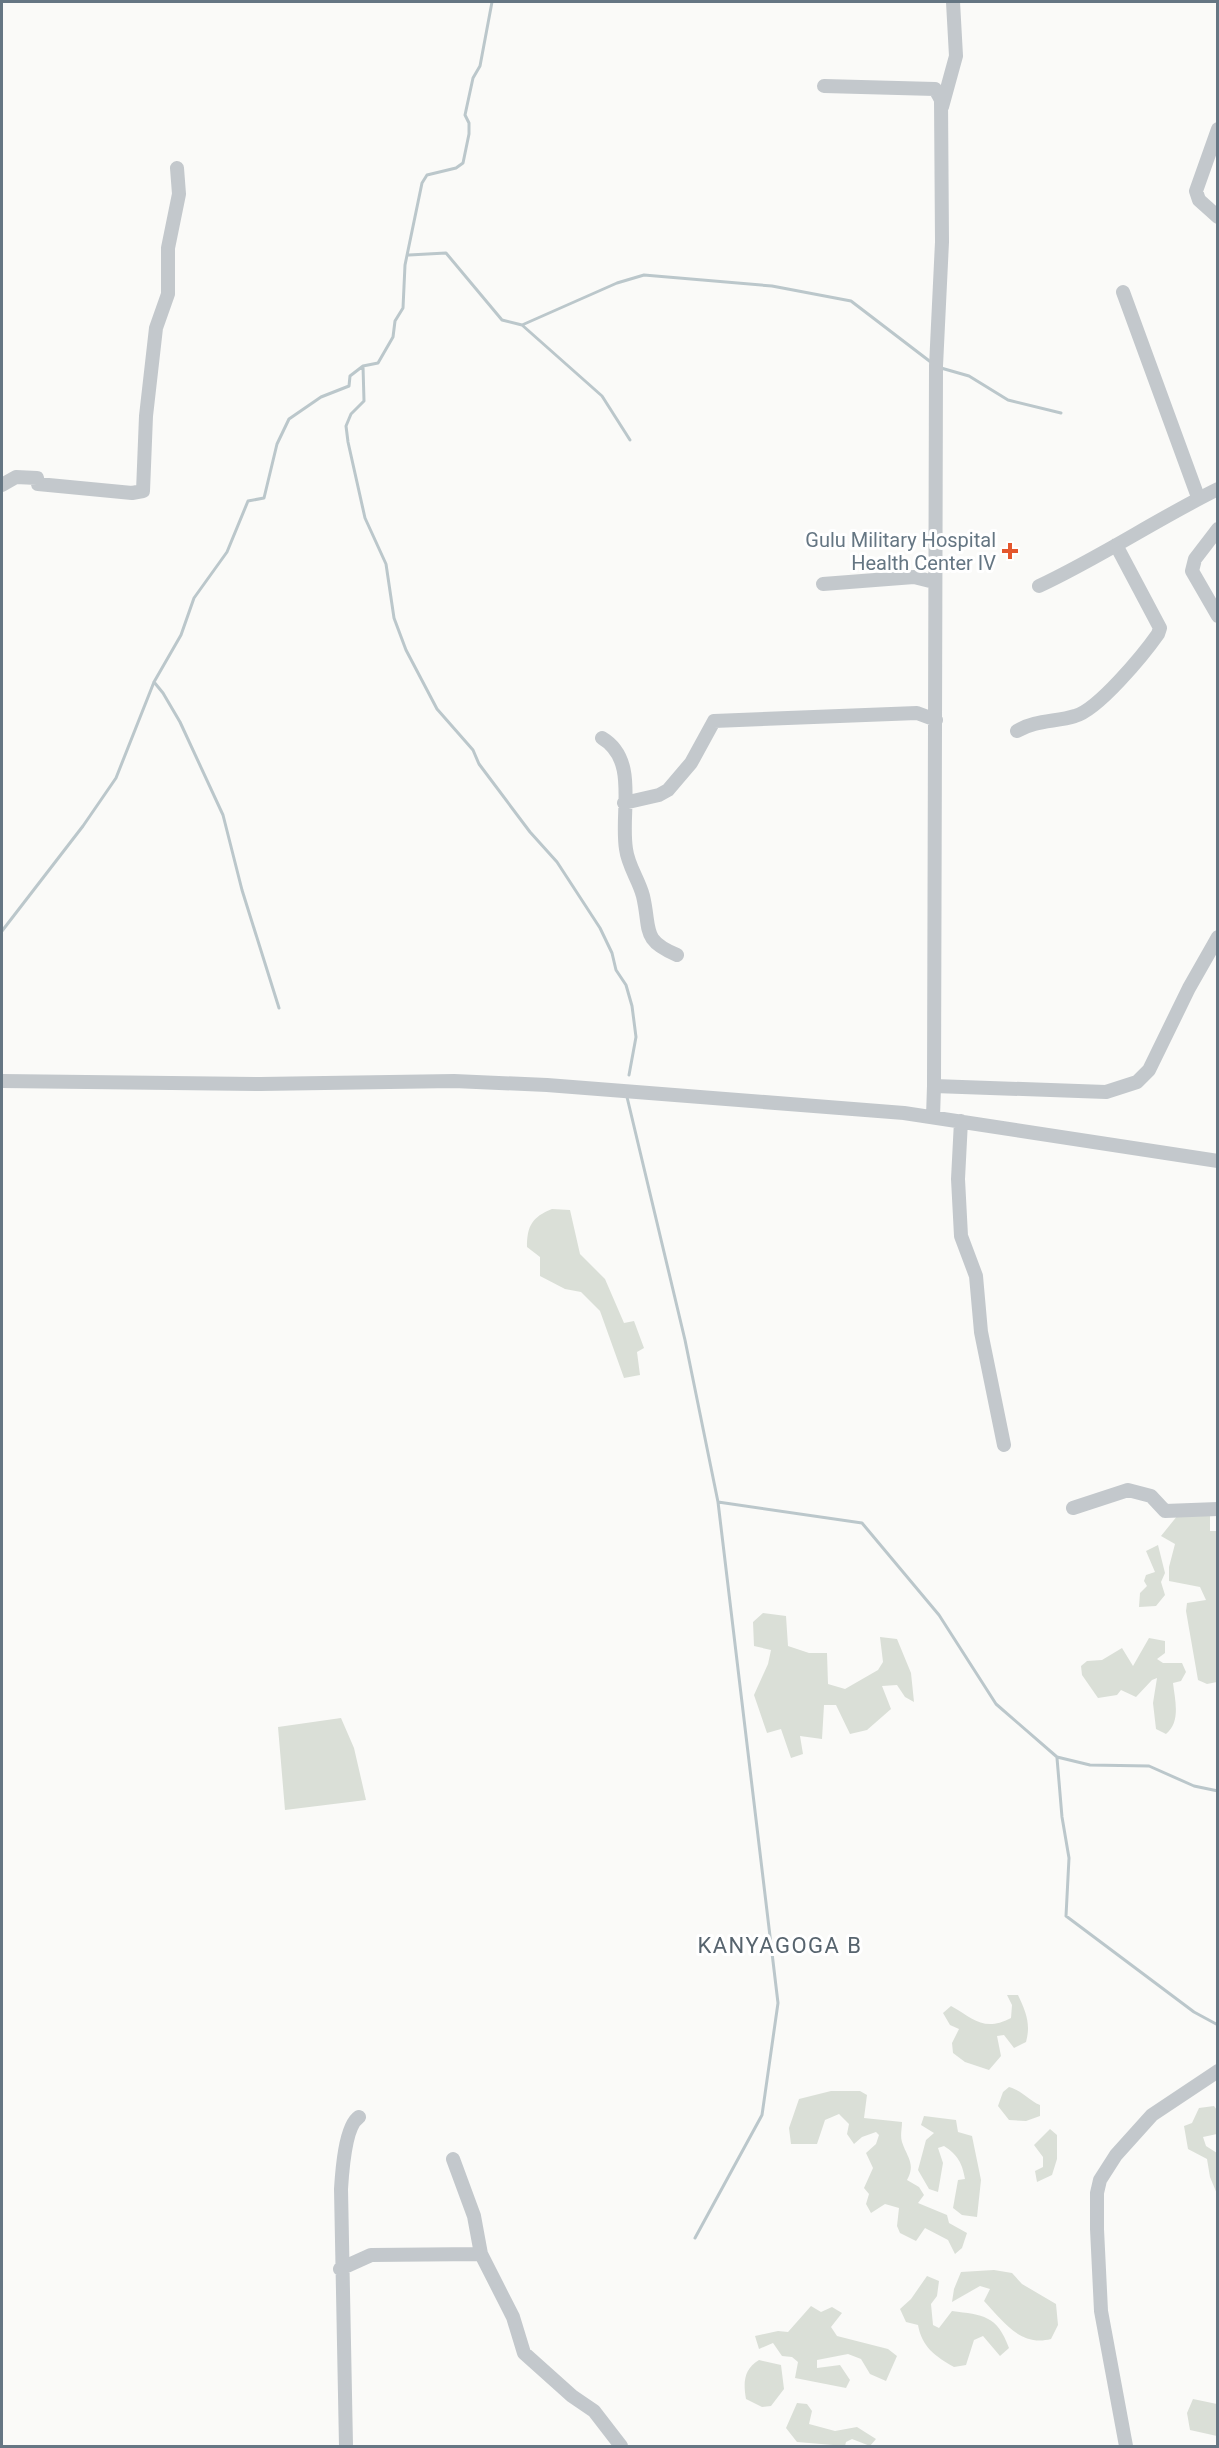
<svg xmlns="http://www.w3.org/2000/svg" width="1219" height="2448" font-family="Roboto,sans-serif">
  <rect width="100%" height="100%" fill="#fafaf8"/>
  <path fill="#dadfd7" d="M552,1209L570,1210L580,1254L605,1279L624,1323L634,1321L644,1348L637,1352L640,1375L624,1378L600,1311L581,1292L565,1289L540,1276V1257L527,1247C527,1226 532,1217 552,1209Z
    M1210,1508V1531H1218L1217,1682L1207,1684L1198,1680L1186,1611L1187,1603L1206,1600L1200,1587L1169,1581V1567L1175,1544L1161,1536L1182,1510Z
    M1158,1545L1165,1573L1161,1582L1165,1595L1156,1606L1139,1607L1140,1593L1147,1586L1144,1581L1146,1575L1155,1572L1146,1551Z
    M763,1613L786,1616L788,1646L809,1653H827L828,1684L845,1689L878,1670L883,1662L880,1637L897,1639L911,1673L914,1702L905,1697L897,1685L882,1686L891,1709L867,1730L850,1734L836,1705H824L822,1739L800,1736L803,1754L791,1758L781,1729L767,1733L754,1695L768,1664L771,1650L754,1646L753,1622Z
    M1149,1638L1165,1641V1653L1157,1659L1163,1663H1182L1186,1672L1181,1681L1173,1683C1175,1700 1181,1722 1166,1734L1156,1729L1153,1703L1157,1678L1152,1680L1136,1697L1121,1690L1117,1695L1098,1698L1082,1675L1081,1666L1087,1661L1102,1660L1122,1648L1133,1666Z
    M341,1718L354,1748L366,1800L285,1810L278,1727Z
    M1007,1995H1018C1026,2012 1031,2024 1026,2042L1014,2048L1004,2035L997,2036L1001,2056L989,2070L965,2062L953,2053L952,2043L959,2029L950,2025L943,2013L951,2006C974,2019 984,2032 1011,2018L1012,2005Z
    M1009,2087C1023,2091 1028,2100 1040,2105V2116L1026,2121L1009,2120L998,2106L1003,2092Z
    M831,2091H860L867,2095L864,2118L902,2122C902,2128 900,2136 902,2142C907,2157 916,2164 907,2180L919,2187L924,2195L918,2203L947,2215L949,2223L967,2233L962,2248L955,2254L948,2240L925,2228L916,2241L900,2233L897,2226L899,2208L885,2204L871,2213L866,2204L869,2194L864,2188L873,2168L866,2153L876,2144L879,2135L876,2132L862,2137L854,2144L847,2134L849,2124L839,2114L825,2120L817,2144H791L789,2128L799,2099Z
    M1214,2106L1217,2110V2134L1203,2137L1206,2146L1217,2153V2194L1210,2177L1207,2159L1188,2149L1184,2126L1192,2123L1199,2108Z
    M924,2116L956,2120L958,2132L972,2136L981,2180L977,2217L962,2215L953,2208L958,2180L965,2179C962,2163 958,2155 944,2146L938,2148L943,2163L938,2192L929,2189L918,2170L926,2140L934,2133L921,2125Z
    M1050,2129L1057,2135V2159L1052,2175L1037,2182L1035,2171L1043,2167V2157L1034,2145Z
    M994,2270L1012,2273L1022,2284L1056,2304L1058,2325L1051,2339C1020,2347 1003,2321 984,2301L990,2289L980,2286L952,2302L954,2289L961,2272Z
    M927,2276L939,2281L937,2296L931,2304L933,2325L939,2328L952,2311C983,2315 997,2315 1009,2348L1000,2356L983,2336L974,2340L966,2365L954,2367C935,2356 922,2347 918,2325L906,2322L900,2309L911,2299Z
    M811,2306L821,2312L832,2307L842,2313L831,2327L837,2336L888,2349L897,2356L886,2381L870,2374L861,2359L848,2354L817,2360V2368L840,2365L850,2380L846,2388L795,2378L798,2362L792,2357L782,2356L773,2343L759,2349L755,2336L778,2331L788,2332Z
    M759,2360L781,2365L784,2389L771,2406L762,2407L746,2399C743,2382 744,2369 759,2360Z
    M1193,2399L1217,2404V2436L1190,2430L1187,2413Z
    M797,2403L807,2404L812,2411L809,2424L835,2431L857,2427L876,2439L870,2446L852,2439L846,2442L845,2446L797,2442L786,2428Z"/>
  <g fill="none" stroke-linecap="round" stroke-linejoin="round">
    <path stroke="#bbc7cb" stroke-width="3" d="M409,255L446,253L502,320L522,325L617,283L644,275L772,286L851,301L932,363
      M522,325L602,396L630,440
      M363,366L364,401L351,414L346,426L348,442L365,518L386,564L394,618L406,650L437,709L473,750L479,764L530,832L557,862L600,928L612,953L616,970L626,985L632,1006L636,1037L629,1075
      M941,368L969,376L1008,400L1061,413
      M154,682L163,693L180,722L223,815L242,890L279,1008
      M2,931L83,826L116,778L154,682L181,635L194,598L227,552L248,501L264,498L277,444L289,419L321,397L349,386L350,376L363,366L378,363L393,337L395,321L403,308L405,265L422,183L427,175L456,168L463,163L469,134V123L465,115L473,78L480,66L492,2
      M627,1097L685,1340L718,1502L778,2003L762,2115L695,2238
      M718,1502L862,1523L939,1615L996,1704L1057,1757L1090,1765L1149,1766L1194,1786L1218,1791
      M1057,1758L1062,1817L1069,1858L1066,1916L1194,2012L1218,2025"/>
    <path stroke="#c3c8cc" stroke-width="14" d="M824,86L935,89L941,100L942,242L936,366L934,1086
      M942,107L956,56L953,2
      M1218,129L1196,191L1199,200L1218,217
      M1123,292L1198,497
      M2,485L16,477L37,478L38,484L132,493L143,491L146,416L156,328L168,294V248L179,194L177,168
      M1218,529L1195,559L1192,571L1218,616
      M823,584L914,577L934,582
      M1039,586C1101,557 1157,519 1218,489
      M1017,731C1035,720 1056,722 1075,716C1098,710 1144,654 1158,634L1160,628L1116,545
      M602,738C639,760 620,812 626,849C628,866 639,880 643,896C651,930 641,940 677,955
      M624,803L659,795L668,790L691,763L714,721L917,713L936,720
      M2,1081L260,1084L454,1081L547,1085L904,1113L1218,1161
      M933,1117L934,1086L1106,1092L1137,1082L1149,1070L1189,988L1218,937
      M961,1121L958,1179L961,1236L976,1276L981,1332L1004,1445
      M1073,1508L1128,1490L1151,1496L1165,1511L1218,1509
      M453,2159L474,2216L481,2254L513,2317L524,2353L572,2396L594,2411L621,2446
      M340,2269L371,2255L481,2254
      M346,2446L341,2189C342,2173 345,2126 359,2117
      M1126,2446L1101,2311L1097,2229V2193L1100,2180L1116,2155L1152,2115L1218,2071"/>
  </g>
  <path fill="#e4572e" stroke="#fff" stroke-width="2" d="M1007 542h6v6h6v6h-6v6h-6v-6h-6v-6h6z"/>
  <g text-anchor="middle" stroke-width="6" stroke-linejoin="round" paint-order="stroke">
    <g font-size="20" fill="#657683" stroke="#fff" text-anchor="end">
      <text x="996" y="547">Gulu Military Hospital<tspan x="996" dy="23">Health Center IV</tspan></text>
    </g>
    <g font-size="22" letter-spacing="1.5" fill="#57646e" stroke="#fff">
      <text x="780" y="1953">KANYAGOGA B</text>
    </g>
  </g>
  <rect width="1219" height="2448" fill="none" stroke="#657683" stroke-width="6"/>
</svg>
